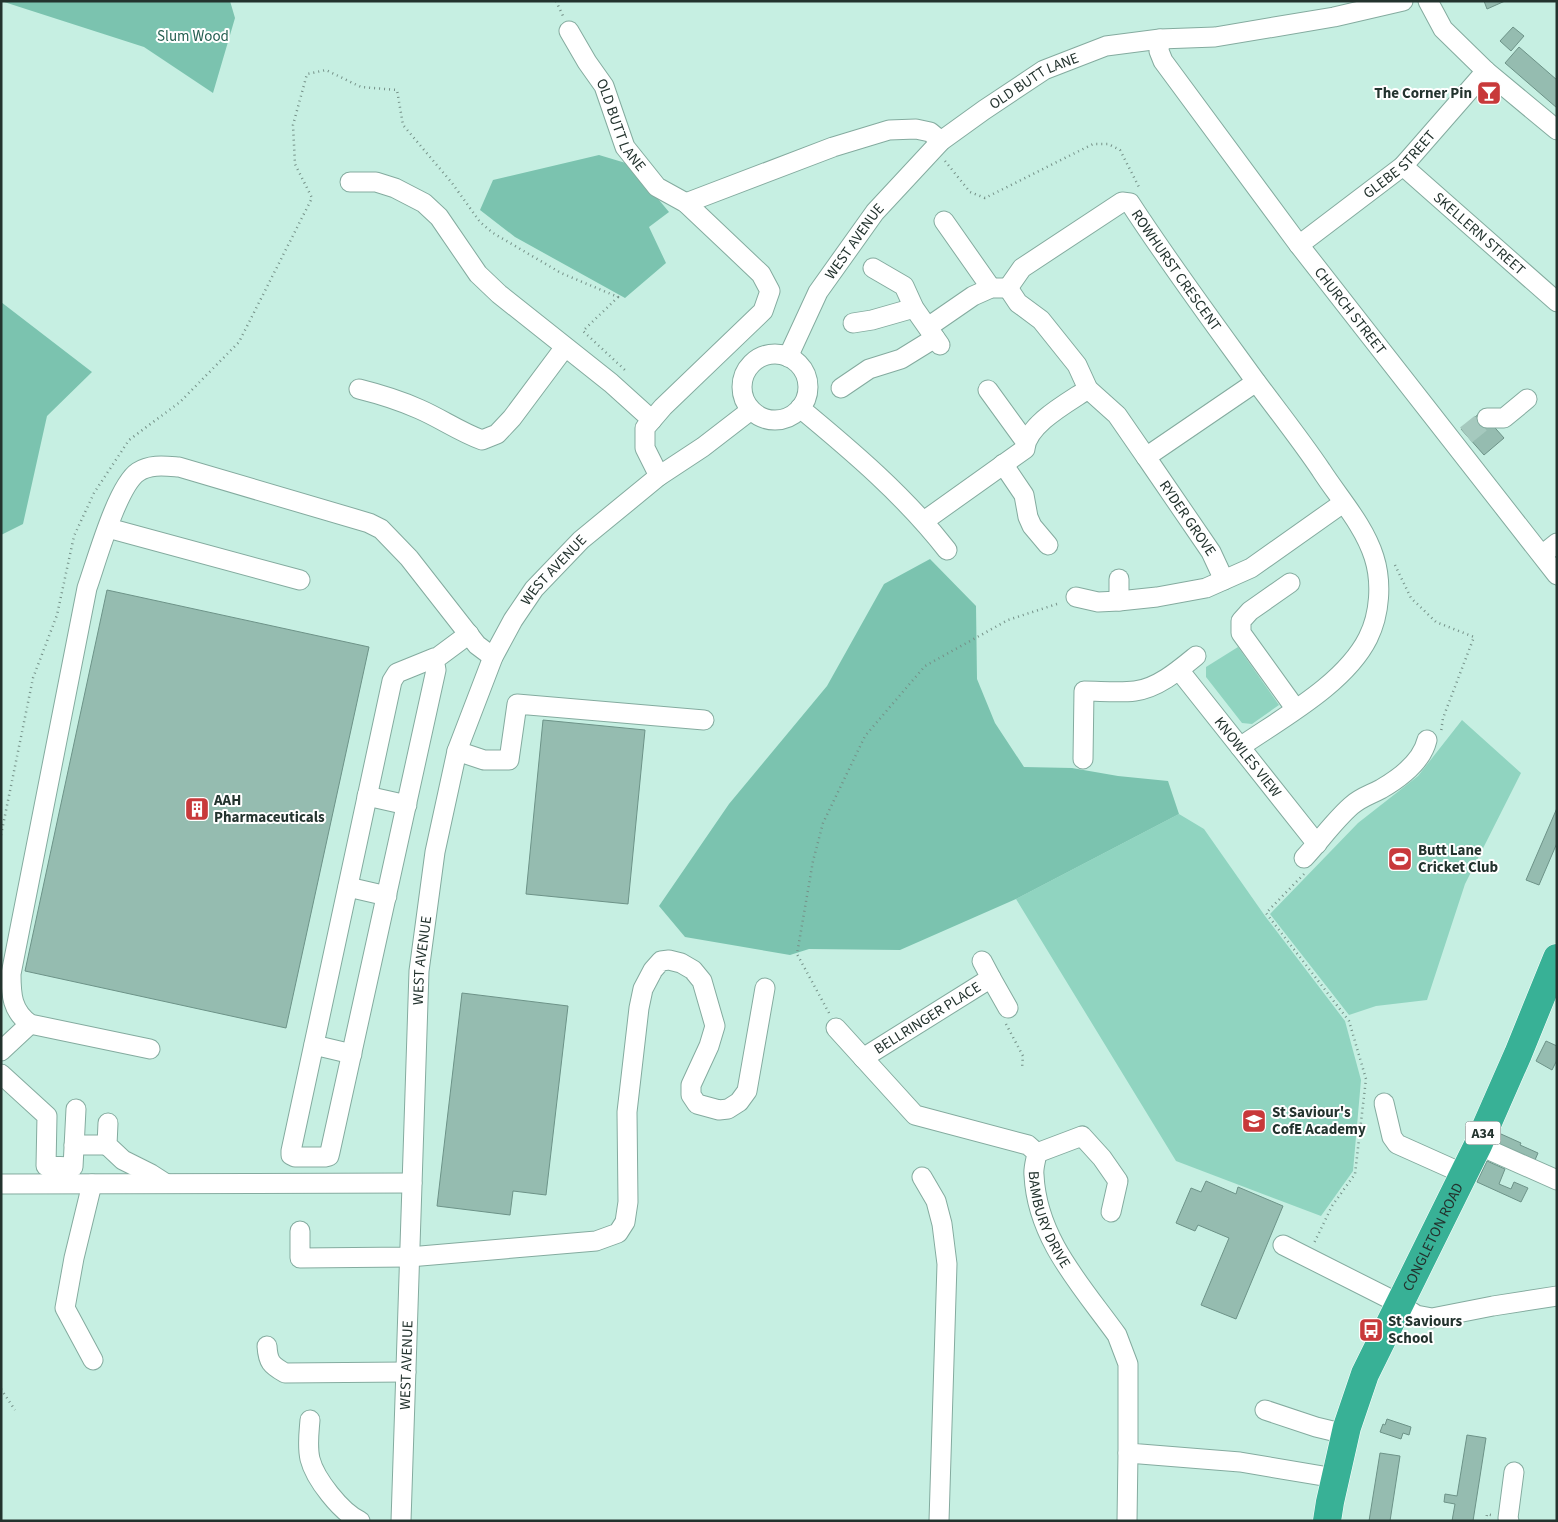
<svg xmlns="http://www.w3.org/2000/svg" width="1558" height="1522" font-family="'Source Sans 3',sans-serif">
  <rect width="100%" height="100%" fill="#c6efe2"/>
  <path fill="#90d4c0" d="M1238,647L1279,705L1252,724L1242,723L1206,677V667Z
    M1462,720L1521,773L1465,884L1427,1000L1376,1006L1349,1015L1270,914L1358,823L1418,776Z
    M1179,814L1204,829L1265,916L1345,1021L1361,1080L1353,1171L1321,1216L1176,1161L1016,899Z"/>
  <path fill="#7bc3af" d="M1,1H230L235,18L213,93L144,47Z
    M599,155L629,164L669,212L649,227L666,263L625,298L515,237L480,210L493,180Z
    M1,302L92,372L47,416L23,524L1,535Z
    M930,559L976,606L977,679L995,723L1024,767L1072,768L1118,776L1168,781L1179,814L1016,899L900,950L809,949L790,955L685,937L659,906L729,804L827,686L884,584Z"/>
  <path fill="#95bcb0" stroke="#6d9388" d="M1484,1H1505L1487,9Z
    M1513,27L1524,36L1511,51L1500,41Z
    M1519,47L1557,80V108L1505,63Z
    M1481,412L1504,438L1484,455L1461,429Z
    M107,590L369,647L286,1028L25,971Z
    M543,720L645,730L628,904L526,894Z
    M1557,808V843L1539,885L1526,880Z
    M462,993L568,1006L546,1195L513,1191L510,1215L437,1206Z
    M1546,1041L1557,1046V1060L1552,1070L1536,1061Z
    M1501,1134L1521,1143L1520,1145L1538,1153L1535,1160L1497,1143Z
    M1487,1161L1505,1169L1499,1184L1511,1189L1514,1182L1528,1188L1521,1202L1477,1182Z
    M1206,1181L1236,1194L1238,1187L1283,1206L1236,1319L1201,1305L1229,1238L1198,1225L1195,1231L1176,1223L1191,1188L1201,1192Z
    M1387,1419L1411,1427L1409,1435L1403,1433L1401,1439L1380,1432L1383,1424L1385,1425Z
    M1467,1435L1486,1438L1473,1521H1452L1455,1504L1444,1502L1445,1494L1457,1496Z
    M1380,1453L1400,1456L1390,1521H1369Z"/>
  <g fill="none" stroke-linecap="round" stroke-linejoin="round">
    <path stroke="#a5c9be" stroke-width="19" stroke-dasharray="19 9" stroke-linecap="butt" d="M1466,435L1487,418"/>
    <defs>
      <g id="minor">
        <path d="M1428,1L1443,29L1486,71L1557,130"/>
        <path id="s1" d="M569,31L587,62L604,86L625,147L657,187L686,203L761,274L770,291L763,311L663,407L645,428V448L659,476"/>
        <path id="s2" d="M1160,39L1159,51L1163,61L1299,245L1557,575"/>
        <path id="s3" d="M1403,166L1557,302"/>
        <path d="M350,182H376L395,188L424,203L439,217L478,274L499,294L611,383L652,420"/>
        <path d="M686,203L833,147L889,130L916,129L930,132L941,141"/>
        <path d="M944,221L991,288"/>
        <path id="s4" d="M1299,245L1403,166L1486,71"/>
        <path d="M873,268L904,286L914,308L940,345"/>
        <path id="s5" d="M1008,288L1022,268L1122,202L1130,203C1169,263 1212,321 1254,379C1277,410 1300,439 1321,470C1339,498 1364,525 1374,557C1382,582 1380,614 1368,638C1345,684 1282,718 1240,747"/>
        <path d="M1008,288L1018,303L1041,320L1077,365L1088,389L1117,415L1146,457L1256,382"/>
        <path d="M853,323L872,320L914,308"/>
        <path d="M928,327L973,296L991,288H1008"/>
        <circle cx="775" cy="387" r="33"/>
        <path id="s6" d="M788,357L818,292L875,212L941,141L984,110L1044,70L1106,46L1160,39L1215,37L1334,17L1403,1"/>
        <path d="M841,388L869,369L901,359L935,338"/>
        <path d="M359,389C379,394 399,400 419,409C440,418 460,432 482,440L497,434L512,418L565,347"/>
        <path d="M988,390L1025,441"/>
        <path d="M800,408C852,451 905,496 947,550"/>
        <path d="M1487,418H1504L1527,399"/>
        <path id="s7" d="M1146,457L1211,552L1224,580"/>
        <path d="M1003,464L1024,495L1028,517L1032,526L1048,545"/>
        <path d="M924,521L1025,449C1027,424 1069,402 1088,389"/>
        <path d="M108,528L300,580"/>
        <path d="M1542,555L1557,543"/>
        <path d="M1290,583L1250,611L1241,621V633L1295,708"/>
        <path d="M1076,597L1098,602L1119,601L1157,597L1206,588L1251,568L1343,503"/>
        <path d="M1119,601V579"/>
        <path d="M434,658L436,670L330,1152L329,1156L325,1157H295L291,1155V1151L392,681L397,673L434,658L438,657L469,634"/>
        <path id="s8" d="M1179,670L1317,844"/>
        <path d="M457,751L484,760H509L517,704L704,720"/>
        <path d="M1083,759L1084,691C1100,691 1119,693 1135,691C1158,688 1179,670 1196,656"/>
        <path d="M367,796L407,805"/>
        <path d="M1304,858C1320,841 1334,821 1351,806C1361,797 1370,795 1381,789C1400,778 1422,761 1427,740"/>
        <path d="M348,887L387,896"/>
        <path d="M982,961L991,978"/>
        <path id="s9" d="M836,1028L915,1115L1028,1145L1037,1153C1036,1160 1033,1168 1034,1175C1037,1239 1081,1285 1117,1335L1128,1364V1453L1240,1462L1335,1478"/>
        <path d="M314,1045L352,1054"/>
        <path d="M150,1049L30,1024C12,1011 11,995 11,974L87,588C96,563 117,486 138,472C150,464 165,466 179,467L369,523L381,529L409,558L477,645L493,657"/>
        <path d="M1,1051L30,1024"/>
        <path id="s10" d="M863,1058L991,978L1008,1008"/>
        <path d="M1,1074L47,1116L46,1166L73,1167L76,1109"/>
        <path d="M1384,1103L1392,1137L1397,1144L1464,1174"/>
        <path d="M108,1123L107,1145L123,1160L151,1174L165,1183"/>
        <path d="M74,1145H107"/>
        <path d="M1478,1145L1557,1180"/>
        <path d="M1037,1153L1082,1136L1102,1158L1118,1181L1111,1212"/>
        <path d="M922,1177L936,1201L942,1224L947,1264L939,1521"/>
        <path d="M1,1184L412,1183"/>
        <path d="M92,1184L74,1258L65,1308L93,1360"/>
        <path d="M300,1231V1258L409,1257L596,1241L618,1233L625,1222L628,1202L627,1112L639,1008L643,989L653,970L661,961L669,960L681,963L693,970L702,981L715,1026L709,1046L691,1085V1095L697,1104L719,1110L728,1109L739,1102L747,1091L765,988"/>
        <path d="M1283,1245L1400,1304L1416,1315L1432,1318L1493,1306L1557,1296"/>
        <path d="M267,1346C268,1362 271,1365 285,1373L406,1372"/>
        <path d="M1265,1410L1316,1427L1345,1434"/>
        <path d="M310,1420C309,1433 307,1446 310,1459C315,1479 341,1512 360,1521"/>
        <path id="s11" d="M401,1521L419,971L435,852L457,751L493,657L513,620L534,589L581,540L659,476L703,447L751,410"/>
        <path d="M1127,1521L1128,1453"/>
        <path d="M1509,1521L1508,1518L1514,1472"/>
      </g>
      <g id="highway">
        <path id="s12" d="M1327,1521L1330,1502L1347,1427L1365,1374L1478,1145L1518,1054L1557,958"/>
      </g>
    </defs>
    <use href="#minor" stroke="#84ab9f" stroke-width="21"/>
    <use href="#highway" stroke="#fff" stroke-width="29"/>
    <path stroke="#759188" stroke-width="2.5" stroke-dasharray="1 4" stroke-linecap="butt" d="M556,1L563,16
      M945,161L970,192L985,198L1093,144H1108L1120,150L1140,189
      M1395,565L1411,598L1436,622L1474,637L1443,718L1441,732
      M1,835L33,678L57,615L74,536L94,493L129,440L180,402L239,342L312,198L295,164L293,125L307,74L326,70L361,87L397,90L403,125L452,183L480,222L493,233L561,273L618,297L583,331L626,371
      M1304,874L1266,913L1349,1021L1366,1079L1355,1174L1332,1206L1314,1243
      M829,1013L797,954L813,861L823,823L865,736L925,666L1008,620L1060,603
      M1006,1024L1023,1056L1022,1068
      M1,1389L15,1410
      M1486,1521L1487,1514L1491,1515"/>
    <use href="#minor" stroke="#fff" stroke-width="19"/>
    <use href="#highway" stroke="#38b196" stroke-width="28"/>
  </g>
  <defs>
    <symbol id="bar-square" viewBox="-11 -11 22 22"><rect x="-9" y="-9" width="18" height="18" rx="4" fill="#c8393a" stroke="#fff"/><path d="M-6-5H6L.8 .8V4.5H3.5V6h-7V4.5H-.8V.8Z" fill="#fff"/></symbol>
    <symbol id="building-square" viewBox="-11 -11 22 22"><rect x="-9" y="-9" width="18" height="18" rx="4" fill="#c8393a" stroke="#fff"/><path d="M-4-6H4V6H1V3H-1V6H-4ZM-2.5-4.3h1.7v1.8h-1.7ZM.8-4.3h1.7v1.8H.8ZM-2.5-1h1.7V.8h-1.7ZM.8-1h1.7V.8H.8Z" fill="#fff"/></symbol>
    <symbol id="stadium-square" viewBox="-11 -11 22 22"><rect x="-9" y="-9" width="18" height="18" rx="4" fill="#c8393a" stroke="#fff"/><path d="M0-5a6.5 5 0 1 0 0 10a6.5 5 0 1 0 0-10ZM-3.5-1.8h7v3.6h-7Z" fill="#fff"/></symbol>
    <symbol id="school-square" viewBox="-11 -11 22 22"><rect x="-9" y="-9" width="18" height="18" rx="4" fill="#c8393a" stroke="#fff"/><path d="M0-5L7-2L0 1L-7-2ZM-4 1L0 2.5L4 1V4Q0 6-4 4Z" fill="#fff"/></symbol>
    <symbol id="bus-square" viewBox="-11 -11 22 22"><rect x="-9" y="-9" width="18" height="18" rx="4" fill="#c8393a" stroke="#fff"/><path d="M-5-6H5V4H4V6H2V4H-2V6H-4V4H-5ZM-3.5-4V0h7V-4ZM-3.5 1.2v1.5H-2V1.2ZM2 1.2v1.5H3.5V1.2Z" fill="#fff"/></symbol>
  </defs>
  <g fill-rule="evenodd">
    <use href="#bar-square" x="1475" y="79" width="28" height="28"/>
    <use href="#building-square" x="183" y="795" width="28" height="28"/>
    <use href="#stadium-square" x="1386" y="845" width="28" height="28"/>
    <use href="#school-square" x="1240" y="1107" width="28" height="28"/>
    <use href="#bus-square" x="1357" y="1316" width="28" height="28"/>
  </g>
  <g text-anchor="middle" stroke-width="4" stroke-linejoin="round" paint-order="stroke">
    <rect fill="#fff" stroke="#65706d" stroke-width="1" x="1465.5" y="1121.5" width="35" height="23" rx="4"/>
    <g font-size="14" font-weight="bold" fill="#23332e">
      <text x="1483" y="1138">A34</text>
    </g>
    <g font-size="15" fill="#266052" stroke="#fff">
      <text x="193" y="41">Slum Wood</text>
    </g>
    <g font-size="15" fill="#23332e" stroke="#fff">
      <text dy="5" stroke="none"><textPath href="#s6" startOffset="378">OLD BUTT LANE</textPath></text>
      <text dy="5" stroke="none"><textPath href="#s1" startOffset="108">OLD BUTT LANE</textPath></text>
      <text dy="5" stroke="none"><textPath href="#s4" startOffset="129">GLEBE STREET</textPath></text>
      <text dy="5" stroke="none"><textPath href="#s3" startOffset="102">SKELLERN STREET</textPath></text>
      <text dy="5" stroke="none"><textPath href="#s6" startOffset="134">WEST AVENUE</textPath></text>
      <text dy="5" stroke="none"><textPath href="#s5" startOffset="234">ROWHURST CRESCENT</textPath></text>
      <text dy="5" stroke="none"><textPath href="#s2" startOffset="335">CHURCH STREET</textPath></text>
      <text dy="5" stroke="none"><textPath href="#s7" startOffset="74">RYDER GROVE</textPath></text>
      <text dy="5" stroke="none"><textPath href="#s11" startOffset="981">WEST AVENUE</textPath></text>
      <text dy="5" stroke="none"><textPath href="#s8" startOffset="111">KNOWLES VIEW</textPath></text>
      <text dy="5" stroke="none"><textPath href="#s11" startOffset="561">WEST AVENUE</textPath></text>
      <text dy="5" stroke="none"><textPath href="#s10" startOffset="76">BELLRINGER PLACE</textPath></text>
      <text dy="5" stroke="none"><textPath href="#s9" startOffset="316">BAMBURY DRIVE</textPath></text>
      <text dy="5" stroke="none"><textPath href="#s12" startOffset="305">CONGLETON ROAD</textPath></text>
      <text dy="5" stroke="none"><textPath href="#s11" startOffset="156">WEST AVENUE</textPath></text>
    </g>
    <g font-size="15" font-weight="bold" fill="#23332e" stroke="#fff" text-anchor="start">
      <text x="1472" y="98" text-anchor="end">The Corner Pin</text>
      <text x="214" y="805">AAH<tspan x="214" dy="17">Pharmaceuticals</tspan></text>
      <text x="1418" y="855">Butt Lane<tspan x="1418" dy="17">Cricket Club</tspan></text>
      <text x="1272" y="1117">St Saviour's<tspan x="1272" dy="17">CofE Academy</tspan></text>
      <text x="1388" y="1326">St Saviours<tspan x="1388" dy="17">School</tspan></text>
    </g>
  </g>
  <rect width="1558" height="1522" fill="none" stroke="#23332e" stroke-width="5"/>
</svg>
